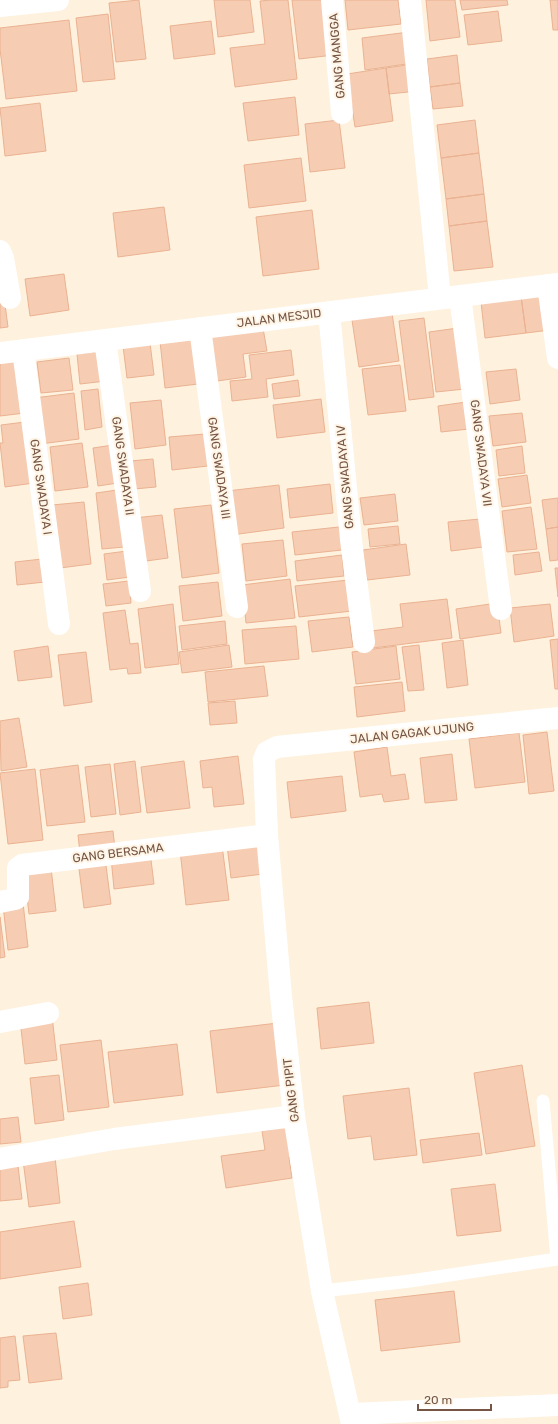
<svg xmlns="http://www.w3.org/2000/svg" width="558" height="1424" font-family="Rubik,sans-serif">
  <rect width="100%" height="100%" fill="#fef1de"/>
  <path fill="#f6cdb3" stroke="#eab292" d="M139,0L146,59L116,62L109,3Z
    M214,0H250L254,32L218,37Z
    M271,0H288L297,79L235,87L230,48L265,44L260,1Z
    M292,0H327L334,55L299,59Z
    M345,0H398L401,24L348,30Z
    M426,0H455L460,37L430,41Z
    M460,0H507L508,5L462,10Z
    M550,0H558V30H553Z
    M498,11L502,41L468,45L464,15Z
    M108,14L115,79L83,82L76,18Z
    M69,20L77,91L6,99L0,49V28Z
    M211,21L215,54L174,59L170,26Z
    M409,32L413,63L365,70L362,38Z
    M457,55L460,83L430,87L427,59Z
    M413,64L417,91L389,94L386,68Z
    M386,68L393,121L355,127L347,74Z
    M460,83L463,106L433,109L430,87Z
    M295,97L299,135L248,141L243,103Z
    M40,103L46,151L5,156L0,108Z
    M339,120L345,168L310,172L305,124Z
    M475,120L479,153L441,158L437,125Z
    M479,153L484,194L446,199L441,158Z
    M301,158L306,201L249,208L244,165Z
    M484,194L487,221L449,226L446,199Z
    M164,207L170,250L118,257L113,213Z
    M312,210L319,269L263,276L256,217Z
    M487,221L493,267L454,271L449,226Z
    M64,274L69,310L30,316L25,279Z
    M546,293L550,330L526,333L521,296Z
    M521,296L526,333L485,338L481,302Z
    M4,297L8,327L0,328V298Z
    M391,306L399,361L359,367L352,320Z
    M424,318L434,397L409,400L399,321Z
    M263,328L267,351L243,354L246,377L217,381L210,336Z
    M458,328L465,389L436,392L429,332Z
    M193,337L198,384L165,388L160,341Z
    M150,343L154,375L127,378L123,346Z
    M291,350L294,375L266,379L268,397L232,401L230,381L252,379L249,355Z
    M102,351L106,381L80,384L77,354Z
    M69,358L73,390L41,393L37,362Z
    M19,359L25,413L0,416V362Z
    M400,365L406,411L368,415L362,369Z
    M516,369L520,400L490,404L486,372Z
    M298,380L300,396L274,399L272,384Z
    M98,389L102,427L85,430L81,391Z
    M74,393L79,439L40,444L34,398Z
    M321,399L325,432L277,438L273,405Z
    M161,400L166,445L135,449L130,403Z
    M466,402L469,429L441,432L438,406Z
    M522,413L526,442L493,446L489,416Z
    M25,422L34,483L5,487L0,443H3L1,425Z
    M205,434L208,466L172,470L169,437Z
    M82,443L88,487L55,491L50,447Z
    M113,445L118,483L98,486L93,448Z
    M522,446L525,473L499,476L496,450Z
    M153,459L156,487L134,489L130,461Z
    M527,475L531,503L502,507L498,479Z
    M330,484L333,513L290,518L287,489Z
    M279,485L284,528L231,535L227,491Z
    M117,490L124,547L102,549L96,493Z
    M395,494L398,521L364,525L360,498Z
    M558,498V527L546,529L542,500Z
    M84,502L91,564L60,568L52,505Z
    M211,505L219,573L182,578L174,509Z
    M531,507L537,549L507,552L502,511Z
    M162,515L168,558L139,562L134,518Z
    M480,519L483,547L451,551L448,522Z
    M398,526L400,544L370,547L368,529Z
    M339,527L342,550L295,555L292,532Z
    M558,527V560L550,561L546,529Z
    M283,540L287,576L246,581L242,544Z
    M406,544L410,575L367,580L363,550Z
    M127,551L130,577L107,580L104,554Z
    M539,552L542,571L515,575L513,555Z
    M342,555L344,576L297,581L295,561Z
    M42,559L45,582L17,585L15,562Z
    M555,568H558V597Z
    M290,579L295,618L246,623L242,585Z
    M348,580L352,611L299,617L295,586Z
    M129,581L131,603L106,606L103,584Z
    M218,582L222,616L183,621L179,586Z
    M447,599L452,638L373,648L371,631L403,627L400,604Z
    M497,603L501,633L460,639L456,609Z
    M173,604L179,664L145,668L138,609Z
    M550,604L554,636L514,642L510,608Z
    M125,610L130,644L138,643L141,673L128,674L127,668L110,670L103,613Z
    M349,617L353,647L312,652L308,621Z
    M225,621L227,644L182,650L179,626Z
    M296,626L299,659L245,664L242,630Z
    M558,639V689H555L550,640Z
    M463,640L468,685L447,688L442,643Z
    M229,645L232,667L182,673L179,652Z
    M419,645L424,690L408,691L402,647Z
    M48,646L52,677L18,681L14,651Z
    M396,646L400,679L356,684L352,652Z
    M86,652L92,702L64,706L58,655Z
    M264,666L268,696L208,702L205,672Z
    M402,682L405,711L357,717L354,687Z
    M235,701L237,723L210,725L208,703Z
    M19,718L27,767L1,771L0,721Z
    M547,732L554,791L529,794L523,735Z
    M519,733L525,782L475,788L469,739Z
    M387,747L391,776L405,774L409,799L384,802L382,794L360,797L354,752Z
    M452,754L457,800L425,803L420,758Z
    M238,756L244,804L214,807L212,787L203,788L200,761Z
    M135,761L141,812L120,815L114,764Z
    M184,761L190,808L147,813L141,767Z
    M110,764L116,814L91,817L85,767Z
    M78,765L85,822L47,826L40,770Z
    M35,769L43,840L8,844L0,773Z
    M342,776L346,811L291,818L287,782Z
    M113,831L115,849L80,853L78,835Z
    M259,842L263,874L231,878L227,845Z
    M222,845L229,900L186,905L180,850Z
    M150,852L154,884L114,889L111,857Z
    M105,858L111,904L84,908L78,861Z
    M51,868L56,911L29,914L24,871Z
    M23,903L28,947L8,950L3,905Z
    M0,917L5,957L0,958Z
    M369,1002L374,1043L321,1049L317,1008Z
    M52,1016L57,1060L25,1064L20,1020Z
    M278,1023L285,1085L217,1093L210,1031Z
    M101,1040L109,1107L68,1112L60,1045Z
    M177,1044L183,1095L114,1103L108,1052Z
    M522,1065L535,1146L486,1154L474,1073Z
    M59,1075L64,1120L35,1124L30,1078Z
    M409,1088L417,1155L374,1160L371,1136L348,1139L343,1096Z
    M18,1117L21,1142L0,1144V1119Z
    M287,1127L292,1157H289L292,1178L226,1188L221,1156L265,1150L262,1131Z
    M479,1133L482,1155L423,1163L420,1140Z
    M55,1157L60,1203L29,1207L23,1160Z
    M18,1166L22,1199L0,1201V1168Z
    M495,1184L501,1231L457,1236L451,1189Z
    M74,1221L81,1267L0,1279V1232Z
    M88,1283L92,1315L63,1319L59,1287Z
    M454,1291L460,1342L381,1351L375,1300Z
    M56,1333L62,1379L29,1383L23,1336Z
    M15,1336L20,1380L8,1381V1387L0,1388V1338Z"/>
  <g fill="none" stroke-linecap="round" stroke-linejoin="round">
    <path stroke="#fff" stroke-width="13" d="M322,1291L410,1281L557,1259L543,1101"/>
    <path stroke="#fff" stroke-width="22" d="M332,0L342,113
      M410,0L440,298
      M0,6L58,0
      M0,251L3,258L10,298
      M548,285L558,358
      M460,296L501,609
      M329,312L351,540L364,642
      M200,328L237,607
      M105,340L140,591
      M23,350L59,624
      M0,353L558,284
      M0,902L15,899L18,897V868L22,865L267,835
      M0,1022L48,1013
      M0,1159L114,1139L294,1116
      M351,1414L558,1405
      M352,1424L322,1291L294,1116L281,996L267,835L264,759L267,752L277,747L558,718"/>
  </g>
  <g text-anchor="middle" stroke-width="4" stroke-linejoin="round" paint-order="stroke">
    <g font-size="12" fill="#765544" stroke="#fff5e6">
      <text transform="translate(337 56) rotate(-95)" y="4">GANG MANGGA</text>
      <text transform="translate(279 318) rotate(-7)" y="4">JALAN MESJID</text>
      <text transform="translate(481 453) rotate(83)" y="4">GANG SWADAYA VII</text>
      <text transform="translate(123 466) rotate(82)" y="4">GANG SWADAYA II</text>
      <text transform="translate(219 468) rotate(82)" y="4">GANG SWADAYA III</text>
      <text transform="translate(345 477) rotate(-95)" y="4">GANG SWADAYA IV</text>
      <text transform="translate(41 487) rotate(82)" y="4">GANG SWADAYA I</text>
      <text transform="translate(412 733) rotate(-6)" y="4">JALAN GAGAK UJUNG</text>
      <text transform="translate(118 853) rotate(-7)" y="4">GANG BERSAMA</text>
      <text transform="translate(291 1090) rotate(-97)" y="4">GANG PIPIT</text>
    </g>
  </g>
  <path d="M418 1404v6h73v-6" fill="none" stroke="#765544" stroke-width="2"/>
  <text x="424" y="1404" font-size="12" fill="#765544" stroke="#fff5e6" stroke-width="3" paint-order="stroke">20 m</text>
</svg>
